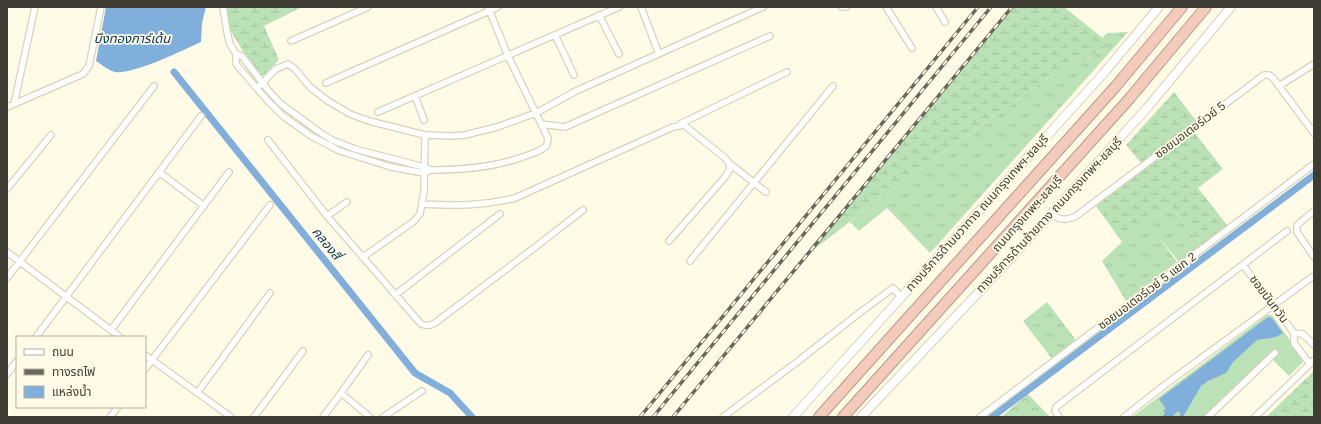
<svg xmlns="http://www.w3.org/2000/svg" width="1321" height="424" font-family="Arial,'Noto Sans Thai',sans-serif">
  <defs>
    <pattern id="grass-tufts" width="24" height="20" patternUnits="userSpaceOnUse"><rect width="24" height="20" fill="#bbe2b6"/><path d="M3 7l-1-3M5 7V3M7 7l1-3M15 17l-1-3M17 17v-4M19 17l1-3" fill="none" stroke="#a2c39d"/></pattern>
    <pattern id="forest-crowns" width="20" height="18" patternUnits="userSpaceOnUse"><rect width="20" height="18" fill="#bbe2b6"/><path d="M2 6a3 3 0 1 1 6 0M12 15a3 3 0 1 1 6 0" fill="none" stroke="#a2c39d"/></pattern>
    <pattern id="wetland-marsh" width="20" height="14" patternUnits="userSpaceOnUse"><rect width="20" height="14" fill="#bbe2b6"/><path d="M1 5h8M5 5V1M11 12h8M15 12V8" fill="none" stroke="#a2c39d"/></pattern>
  </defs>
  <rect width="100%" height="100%" fill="#fffbe6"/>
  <path fill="url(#grass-tufts)" d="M1128,32L930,253L887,208L859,231L850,222L890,191L1045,80L1105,49V40L1102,38L1107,33Z
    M1171,206L1201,245L1179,262L1158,236L1177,262L1126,301L1102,261L1122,242Z
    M1047,302L1076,340L1052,359L1023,321Z"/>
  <path fill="url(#forest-crowns)" d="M1028,394L1050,417H1001Z"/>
  <path fill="url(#wetland-marsh)" d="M227,7H302L264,26L279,60L264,75H261L256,72L230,30Z
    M1014,7H1064L1105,40V49L1045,80L890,191L813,250L809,249Z
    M1174,92L1197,122L1141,163L1126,145Z
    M1194,132L1223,169L1198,188L1227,225L1201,245L1171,206L1122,242L1096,206Z
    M1314,371V417H1266Z"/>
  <path fill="#bbe2b6" d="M1267,315H1272L1289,339L1303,362L1289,376L1269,356L1204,417H1132Z"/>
  <path fill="#81afdb" d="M106,7H206L202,23L201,42C183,50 133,75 115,72C109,71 101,64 96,61Z
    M1268,317L1272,318L1283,333L1276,337L1257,340L1233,362L1226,373L1208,381L1201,386L1183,417H1178L1181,414L1178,411L1172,417H1164L1163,416L1165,413L1163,411L1166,409L1159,399Z"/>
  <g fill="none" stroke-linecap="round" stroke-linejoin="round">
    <path stroke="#81afdb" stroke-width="7" d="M174,72L415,373L450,393L472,417
      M992,417L1314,175"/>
    <defs>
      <path id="minor" d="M223,7L227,32L230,44L236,54V64L267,100L283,116L311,136L340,151L391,167L424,173L431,170L424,167L355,149L332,140L318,131L281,104L268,90L242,56L236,54
        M641,7L659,54
        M842,7H846
        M886,7L912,48
        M936,7L945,22
        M599,15L619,54
        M555,35L574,75
        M291,41L368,7
        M326,83L498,7
        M1279,86L1314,64
        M257,88L276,69L288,64L295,69L310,87L328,101L350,114L369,121L425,135L452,136L465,135L497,127L536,113L576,91L763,7
        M415,96L424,120
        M14,104L35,7
        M7,107L83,74L89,66L101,7
        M378,112L619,7
        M541,124L565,127L770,36
        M680,124L787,72
        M268,140L327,216L421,324C427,326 429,326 435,323L538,245L583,210
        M729,163L766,192
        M431,170C465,170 499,167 531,154C537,152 543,150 547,145L548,138L508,56L488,7
        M159,172L204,206
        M7,189L51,135
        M422,204C456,206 482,206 515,198L673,127L684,125L725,158L729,163L730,169L725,177L669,241
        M1314,211L1297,225V232L1314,257
        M1051,214C1060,220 1066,221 1076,216L1264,75H1269L1273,78L1314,133
        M327,216L347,202
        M7,252L120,337
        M363,257L413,222L420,214L424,191L425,135
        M690,261L833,86
        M1243,265L1294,333V343L1310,364
        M7,278L154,86
        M395,295L500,214
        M111,330L229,172
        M1294,333L1303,334L1314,345
        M36,337L201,116
        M145,355L231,417
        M145,369L270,205
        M7,374L17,361
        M197,393L270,293
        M341,393L370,417
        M110,417L118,407
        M254,417L303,351
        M323,417L341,393L368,355
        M383,417L422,391
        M723,417L797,362L858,314L893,288L901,297
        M980,417L1314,164
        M1059,417L1055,411L1056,407L1287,231
        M1124,417L1166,384L1312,277
        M1208,417L1275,353
        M1255,417L1314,360"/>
      <path id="secondary" d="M793,417L1103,74L1159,7
        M861,417L1009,260L1147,108L1231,7"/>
      <path id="motorway" d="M819,417L1116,86L1182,7
        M843,417L1130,98L1206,7"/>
    </defs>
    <use href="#minor" stroke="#d8d3b9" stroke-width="8"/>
    <use href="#secondary" stroke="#d8d3b9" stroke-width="10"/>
    <use href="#motorway" stroke="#b5998b" stroke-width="12"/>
    <use href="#minor" stroke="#fff" stroke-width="5.5"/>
    <use href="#secondary" stroke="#fff" stroke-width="8"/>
    <use href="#motorway" stroke="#f4cabb" stroke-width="10"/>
    <defs>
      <path id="rail" d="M640,417L978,7
        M653,417L991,7
        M673,417L1012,7"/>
    </defs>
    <use href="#rail" stroke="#6a675b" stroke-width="3.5"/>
    <use href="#rail" stroke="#fffbe6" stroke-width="2" stroke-dasharray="6" stroke-linecap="butt"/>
  </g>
  <g text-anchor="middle" stroke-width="3.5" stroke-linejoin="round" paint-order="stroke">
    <g font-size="12" fill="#3f3d33" stroke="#fffbe6">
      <text transform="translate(1190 130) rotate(-37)" y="4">ซอยมอเตอร์เวย์ 5</text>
      <text transform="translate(977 213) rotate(-48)" y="4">ทางบริการด้านขวาทาง ถนนกรุงเทพฯ-ชลบุรี</text>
      <text transform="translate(1027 214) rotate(-48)" y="4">ถนนกรุงเทพฯ-ชลบุรี</text>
      <text transform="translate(1049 215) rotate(-47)" y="4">ทางบริการด้านซ้ายทาง ถนนกรุงเทพฯ-ชลบุรี</text>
      <text transform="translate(1147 291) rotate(-37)" y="4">ซอยมอเตอร์เวย์ 5 แยก 2</text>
      <text transform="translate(1269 299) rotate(53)" y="4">ซอยนันทวัน</text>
    </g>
    <g font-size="13" font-style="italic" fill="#00365e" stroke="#fffbe6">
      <text x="132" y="43">บึงทองการ์เด้น</text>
      <text transform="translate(327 243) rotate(51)" y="5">คลองสี่</text>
    </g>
  </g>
  <rect width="1321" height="424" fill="none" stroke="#3f3d33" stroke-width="16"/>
  <rect x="16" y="336" width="130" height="72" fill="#fffbe6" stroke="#b2af9e"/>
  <rect x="24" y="349" width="20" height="6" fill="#ffffff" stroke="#b2af9e"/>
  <text x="52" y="356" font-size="12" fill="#3f3d33">ถนน</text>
  <rect x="24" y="369" width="20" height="6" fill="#6a675b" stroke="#b2af9e"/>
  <text x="52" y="376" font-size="12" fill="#3f3d33">ทางรถไฟ</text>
  <rect x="24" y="386" width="20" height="12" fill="#81afdb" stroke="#b2af9e"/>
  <text x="52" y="396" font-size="12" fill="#3f3d33">แหล่งน้ำ</text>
</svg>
